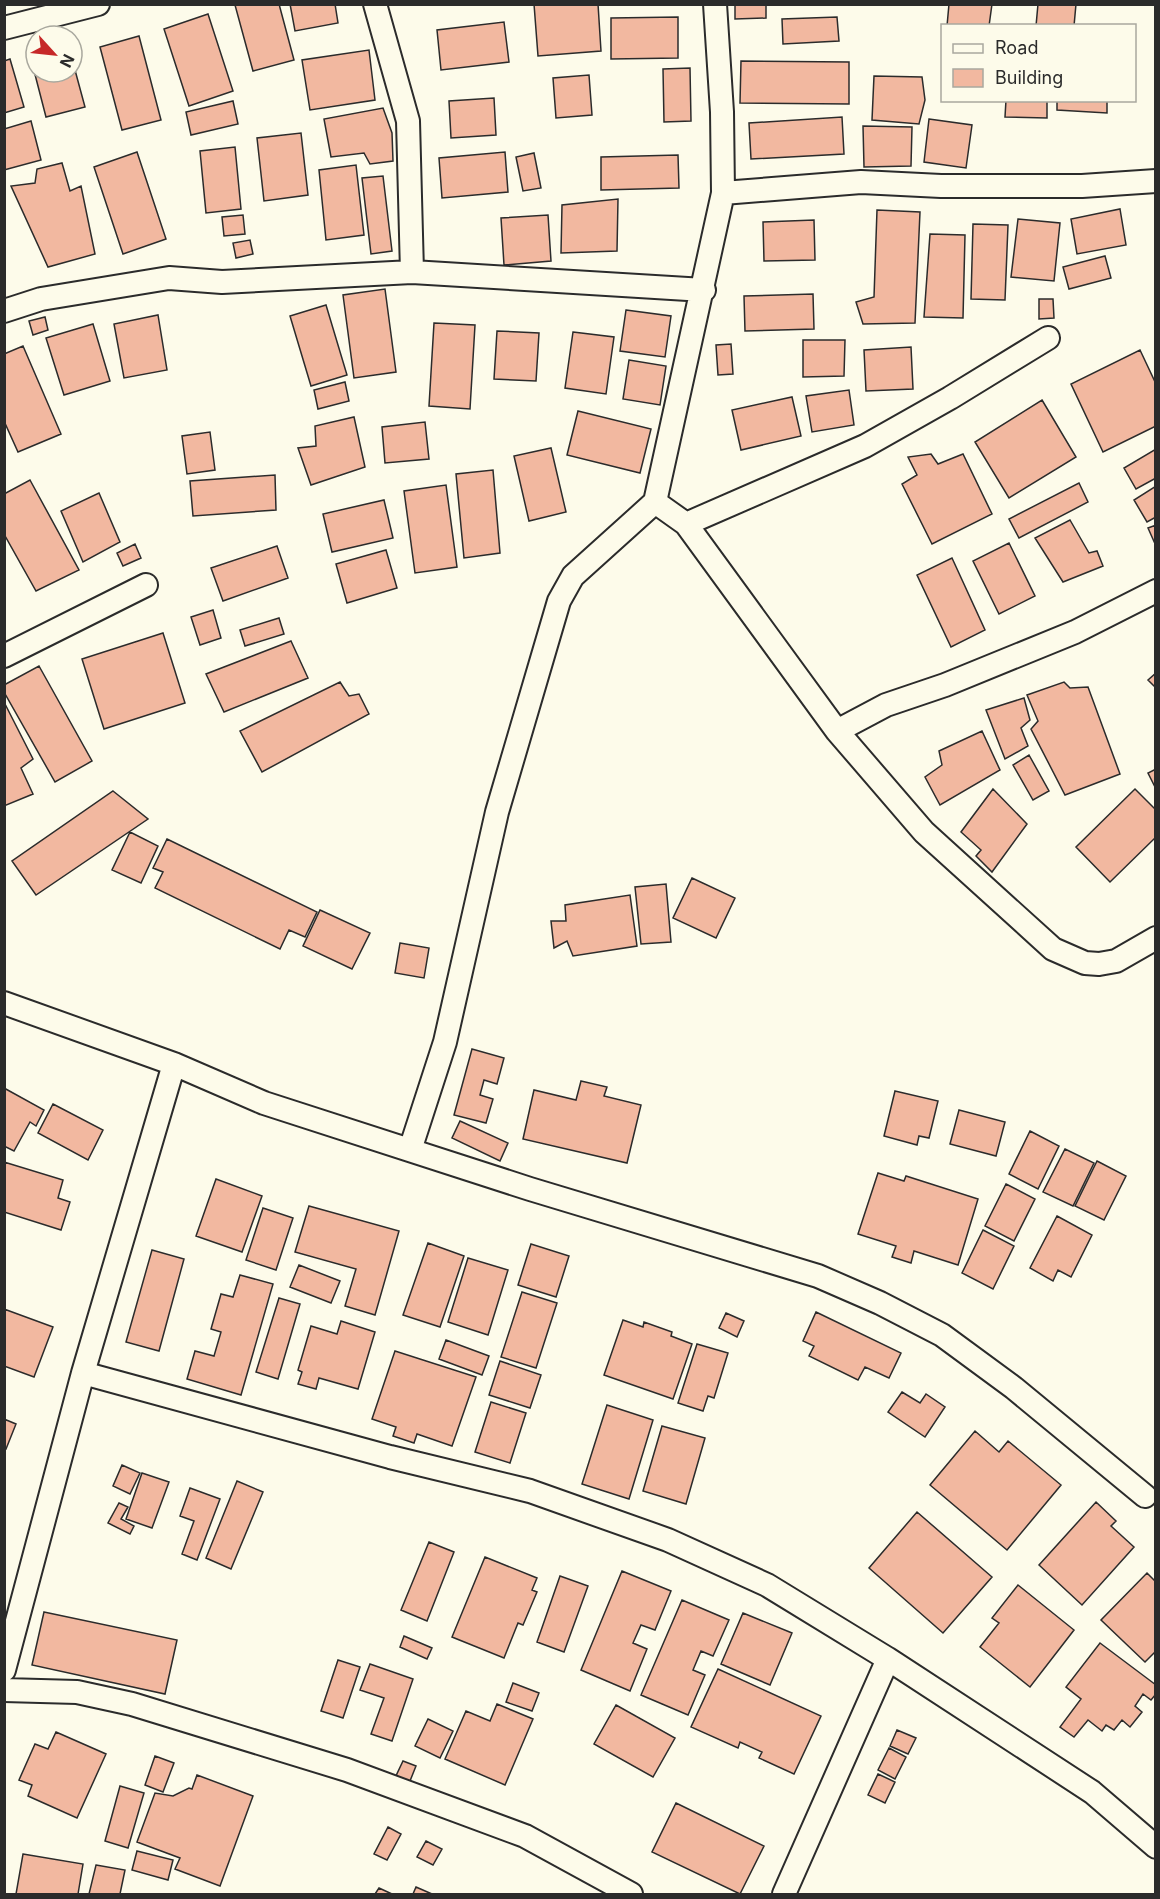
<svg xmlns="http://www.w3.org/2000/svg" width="1160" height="1899" font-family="Inter,sans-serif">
  <rect width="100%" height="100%" fill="#fdfbea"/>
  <path fill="#f2b8a0" stroke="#2b2b2b" stroke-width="1.5" d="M279,4L294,60L253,71L235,5Z
    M290,4H335L338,23L295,31Z
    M534,4H598L601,51L538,56Z
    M735,4H766V18L735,19Z
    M949,4H992L989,26H947Z
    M1038,4H1076L1074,26H1036Z
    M208,14L233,91L189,106L164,29Z
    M678,17V58L611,59V18Z
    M837,17L839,41L783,44L782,19Z
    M504,22L509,62L441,70L437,30Z
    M139,36L161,120L122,130L100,47Z
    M369,50L375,100L310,110L302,60Z
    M36,58V72H72V59L85,107L46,117L31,59Z
    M10,59L24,107L4,113V61Z
    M741,61L849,62V104L740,103Z
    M690,68L691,121L664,122L663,69Z
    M589,75L592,115L556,118L553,78Z
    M874,76L922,77L925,100L919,124L872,120Z
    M494,98L496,135L451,138L449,101Z
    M1006,100H1047V118L1005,117Z
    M1057,100H1107V113L1057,110Z
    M233,101L238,124L191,135L186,112Z
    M383,108L392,133L393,161L370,164L364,153L331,157L324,119Z
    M842,117L844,154L751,159L749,123Z
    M929,119L972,125L966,168L924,162Z
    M31,121L41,160L4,170V129Z
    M863,126L912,127L911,166L864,167Z
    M301,133L308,195L264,201L257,138Z
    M235,147L241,209L206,213L200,151Z
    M137,152L166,239L123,254L94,167Z
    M505,152L508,192L442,198L439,158Z
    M534,153L541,188L523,191L516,157Z
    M678,155L679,188L601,190V157Z
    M62,163L70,191L81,186L95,254L48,267L11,186L35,183L37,169Z
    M356,165L364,235L326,240L319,170Z
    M383,176L392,251L371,254L362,178Z
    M618,199L617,251L561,253L562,205Z
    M1120,209L1126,245L1077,254L1071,219Z
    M877,210L920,212L915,323L863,324L856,302L874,297Z
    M243,215L245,234L224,236L222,217Z
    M548,215L551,261L504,265L501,218Z
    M1018,219L1060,223L1054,281L1011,277Z
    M814,220L815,260L764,261L763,222Z
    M973,224L1008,225L1005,300L971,299Z
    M930,234L965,235L963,318L924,317Z
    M250,240L253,254L236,258L233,243Z
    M1105,256L1111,278L1069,289L1063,267Z
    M385,289L396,372L354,378L343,295Z
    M813,294L814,329L745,331L744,296Z
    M1039,299H1053L1054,318L1039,319Z
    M326,305L347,375L311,386L290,316Z
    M626,310L671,316L665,357L620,351Z
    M158,315L167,370L124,378L114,324Z
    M45,317L48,330L33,335L29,321Z
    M434,323L475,325L470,409L429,406Z
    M93,324L110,381L64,395L46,338Z
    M497,331L539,333L536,381L494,379Z
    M573,332L614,337L606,394L565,388Z
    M803,340H845L844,376L803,377Z
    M731,344L733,374L718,375L716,345Z
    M23,346L61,434L18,452L4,421V354Z
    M911,347L913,389L866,391L864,350Z
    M1140,350L1156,384V426L1103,452L1071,384Z
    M629,360L666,366L660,405L623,399Z
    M345,382L349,401L318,409L314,390Z
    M849,390L854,425L812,432L806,396Z
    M792,397L801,436L741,450L732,410Z
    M1042,400L1076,457L1009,498L975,442Z
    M578,411L651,429L640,473L567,455Z
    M354,417L365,467L311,485L298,448L316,446L315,426Z
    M425,422L429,459L385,463L382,427Z
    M210,432L215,470L187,474L182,436Z
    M551,448L566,512L529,521L514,456Z
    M1156,449V478L1136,489L1124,468Z
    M931,454L938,464L963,454L992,514L932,544L902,484L917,475L908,457Z
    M493,470L500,553L464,558L456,474Z
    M275,475L276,510L193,516L190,481Z
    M30,480L79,570L36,591L4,534V494Z
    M1079,483L1088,502L1019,538L1009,519Z
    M446,485L457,567L415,573L404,491Z
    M1156,486V517L1147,522L1134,500Z
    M99,493L120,542L83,562L61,511Z
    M384,500L393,538L332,552L323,514Z
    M1070,520L1089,553L1097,551L1103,566L1063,582L1035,538Z
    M1156,525V546L1148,528Z
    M1009,543L1035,596L999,614L973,561Z
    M135,544L141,558L123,566L117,553Z
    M277,546L288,578L223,601L211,568Z
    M386,550L397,588L347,603L336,564Z
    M952,558L985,630L951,647L917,575Z
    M213,610L221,638L200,645L191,617Z
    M279,618L284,634L245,646L240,630Z
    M163,633L185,703L104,729L82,659Z
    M291,641L308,678L224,712L206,674Z
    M39,666L92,761L55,782L4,692V685Z
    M1156,673V688L1148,680Z
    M340,682L349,696L359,694L369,714L262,772L240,731Z
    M1064,682L1070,688L1088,687L1120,774L1065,795L1031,729L1038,721L1027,695Z
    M1024,698L1030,720L1021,728L1028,746L1005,759L986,710Z
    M4,702L33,759L21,768L33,794L4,806Z
    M982,731L1000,770L940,805L925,777L942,765L939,751Z
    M1029,755L1049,791L1033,800L1013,765Z
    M1156,769V789L1148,773Z
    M993,789L1027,824L992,872L976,856L981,850L961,832Z
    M1135,789L1156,810V837L1110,882L1076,847Z
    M113,791L148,819L36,895L12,861Z
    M130,832L158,846L141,883L112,870Z
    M167,839L317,912L305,937L289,930L280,949L155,888L163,872L153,868Z
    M692,878L735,898L716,938L673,918Z
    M666,884L671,942L641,944L635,887Z
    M630,895L637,946L573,956L567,941L554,948L551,921H566L565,905Z
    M320,910L370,933L352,969L303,946Z
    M400,943L429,948L424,978L395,973Z
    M472,1049L504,1058L497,1084L484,1080L480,1095L493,1099L486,1123L454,1115Z
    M581,1081L607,1087L604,1096L641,1105L627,1163L523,1139L534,1090L576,1100Z
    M4,1088L44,1110L36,1126L30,1122L14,1151L4,1146Z
    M895,1091L938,1101L929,1138L919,1136L917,1145L884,1136Z
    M53,1104L103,1130L88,1160L38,1133Z
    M959,1110L1005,1122L996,1156L950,1144Z
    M460,1121L508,1143L500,1161L452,1138Z
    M1030,1131L1059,1146L1038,1189L1009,1174Z
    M1065,1149L1094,1163L1073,1206L1043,1192Z
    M1097,1161L1126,1176L1104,1220L1075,1206Z
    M4,1162L63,1180L58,1198L70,1202L61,1230L4,1212Z
    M878,1173L904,1181L906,1176L978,1199L958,1265L914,1251L911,1263L892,1257L896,1246L858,1234Z
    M216,1179L262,1196L242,1252L196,1236Z
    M1006,1184L1035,1199L1014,1241L985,1226Z
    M309,1206L399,1231L375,1315L345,1306L356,1269L295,1252Z
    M263,1208L293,1218L276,1270L246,1260Z
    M1057,1216L1092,1235L1071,1277L1058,1270L1053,1281L1030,1268Z
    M983,1230L1014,1246L993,1289L962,1273Z
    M428,1243L464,1256L440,1327L403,1315Z
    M531,1244L569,1256L556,1297L518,1285Z
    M152,1250L184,1259L159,1351L126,1342Z
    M468,1258L508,1270L488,1335L448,1322Z
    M299,1265L340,1281L331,1303L290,1287Z
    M240,1275L273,1284L241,1395L187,1379L195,1351L214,1356L221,1332L211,1329L221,1294L233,1297Z
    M522,1292L557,1303L536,1368L501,1357Z
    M279,1298L300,1304L278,1379L256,1372Z
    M4,1309L53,1327L34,1377L4,1366Z
    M816,1312L901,1353L889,1378L865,1367L858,1380L809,1356L814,1346L803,1341Z
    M726,1313L744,1321L737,1337L719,1328Z
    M623,1320L643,1327L644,1322L672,1332L671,1336L692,1344L673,1399L604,1375Z
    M341,1321L375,1332L358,1389L319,1378L316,1389L298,1384L302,1372L298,1370L311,1326L337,1334Z
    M446,1340L489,1356L482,1375L439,1359Z
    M697,1344L728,1353L714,1398L708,1396L703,1411L678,1403Z
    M395,1351L476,1377L452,1446L417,1434L414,1443L393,1436L396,1427L372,1419Z
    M500,1361L541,1375L530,1408L489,1395Z
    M902,1392L920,1403L926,1394L945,1407L925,1437L888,1412Z
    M491,1402L526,1413L510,1463L475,1452Z
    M607,1405L653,1420L629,1499L582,1484Z
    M4,1419L16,1424L6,1449L4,1448Z
    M662,1426L705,1438L686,1504L643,1491Z
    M975,1431L999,1452L1008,1441L1061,1485L1007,1550L930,1485Z
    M122,1465L140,1473L130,1494L113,1486Z
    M142,1473L169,1482L152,1528L126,1519Z
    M237,1481L263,1492L231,1569L206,1558Z
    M190,1488L220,1499L197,1560L182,1554L194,1521L180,1516Z
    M1096,1502L1116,1521L1111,1526L1134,1547L1082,1605L1039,1565Z
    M119,1503L128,1507L121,1519L134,1526L130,1534L108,1523Z
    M917,1512L992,1577L943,1633L869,1568Z
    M429,1542L454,1552L427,1621L401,1610Z
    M485,1557L537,1578L532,1590L537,1592L523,1625L518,1623L504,1658L452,1637Z
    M622,1571L671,1591L655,1630L641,1625L633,1643L647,1649L630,1691L581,1670Z
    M1147,1573L1156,1582V1651L1145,1662L1101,1620Z
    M560,1576L588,1586L564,1652L537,1642Z
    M1018,1585L1074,1630L1030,1687L980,1647L999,1623L992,1618Z
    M682,1600L729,1620L713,1656L701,1651L693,1670L705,1675L688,1715L641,1695Z
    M44,1612L177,1640L165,1694L32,1665Z
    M743,1613L792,1633L770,1685L721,1664Z
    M404,1636L432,1648L427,1659L400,1647Z
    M1100,1643L1156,1685V1694L1151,1700L1143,1694L1135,1706L1142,1712L1130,1727L1122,1720L1114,1730L1106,1725L1102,1731L1088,1720L1074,1737L1060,1727L1081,1699L1066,1687Z
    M338,1660L360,1667L343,1718L321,1711Z
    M370,1664L413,1679L392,1741L371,1734L384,1698L360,1690Z
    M718,1669L821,1716L794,1774L759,1758L762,1752L740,1742L738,1748L691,1727Z
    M513,1683L539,1693L532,1711L506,1702Z
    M497,1704L533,1719L505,1785L445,1759L466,1711L490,1721Z
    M616,1705L675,1738L653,1777L594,1744Z
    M428,1719L453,1731L440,1758L415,1746Z
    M897,1730L916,1738L908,1754L890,1746Z
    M56,1732L106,1754L77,1818L28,1796L32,1785L19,1780L35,1744L48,1749Z
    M889,1748L906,1757L895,1779L878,1770Z
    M155,1756L174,1763L163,1792L145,1785Z
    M403,1761L416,1766L408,1786L394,1780Z
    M878,1774L895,1782L885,1803L868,1795Z
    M197,1775L253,1796L220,1886L175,1869L180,1858L137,1842L155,1793L173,1796L189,1788L192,1789Z
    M120,1786L144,1793L128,1848L105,1841Z
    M676,1803L764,1846L740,1894L652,1852Z
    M388,1827L401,1834L387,1860L374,1854Z
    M426,1841L442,1849L433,1865L417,1857Z
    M137,1851L173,1860L168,1880L132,1870Z
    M23,1854L83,1864L78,1894H16Z
    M96,1865L125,1870L120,1894H89Z
    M416,1887L432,1894H413Z
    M379,1888L392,1894H375Z"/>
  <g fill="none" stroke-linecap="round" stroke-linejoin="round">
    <defs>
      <path id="minor" d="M375,4L408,121L412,272
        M4,28L98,4
        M723,193L861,182L941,186H1082L1156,181
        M4,311L41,299L169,278L222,282L412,272L704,290
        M655,502L686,524L837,731L924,832L1053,949L1085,963L1099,964L1116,961L1156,938
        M686,524L865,446L950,398L1048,338
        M4,656L146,585
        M837,731L886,705L945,685L1075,632L1156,591
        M4,1003L174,1064L264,1103L530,1189L818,1276L880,1303L942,1335L1014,1388L1145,1496
        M410,1150L445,1042L497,812L559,601L573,576L655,502L723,193L722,112L715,4
        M83,1373L390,1457L530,1491L668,1540L767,1585L888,1659L1092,1792L1156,1847
        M4,1670L83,1373L174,1064
        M4,1690L77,1692L132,1704L347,1770L525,1836L631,1894
        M784,1894L888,1659"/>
    </defs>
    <use href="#minor" stroke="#2b2b2b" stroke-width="26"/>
    <use href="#minor" stroke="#fdfbea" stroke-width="22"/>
  </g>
  <rect width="1160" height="1899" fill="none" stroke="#2b2b2b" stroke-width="12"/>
  <rect x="941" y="24" width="195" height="78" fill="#fdfbea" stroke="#a9a89e" stroke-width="1.5"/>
  <rect x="953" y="44" width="30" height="9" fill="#fdfbea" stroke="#a9a89e" stroke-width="1.5"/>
  <text x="995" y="54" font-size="18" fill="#2b2b2b">Road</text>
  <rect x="953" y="69" width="30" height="18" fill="#f2b8a0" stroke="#a9a89e" stroke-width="1.5"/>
  <text x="995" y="84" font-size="18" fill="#2b2b2b">Building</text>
  <g transform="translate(54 54) rotate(117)"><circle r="28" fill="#fdfbea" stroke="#a9a89e" stroke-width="1.5"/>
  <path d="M0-4.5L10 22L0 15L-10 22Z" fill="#c62828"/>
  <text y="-9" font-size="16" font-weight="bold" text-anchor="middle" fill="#2b2b2b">N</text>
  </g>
</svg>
